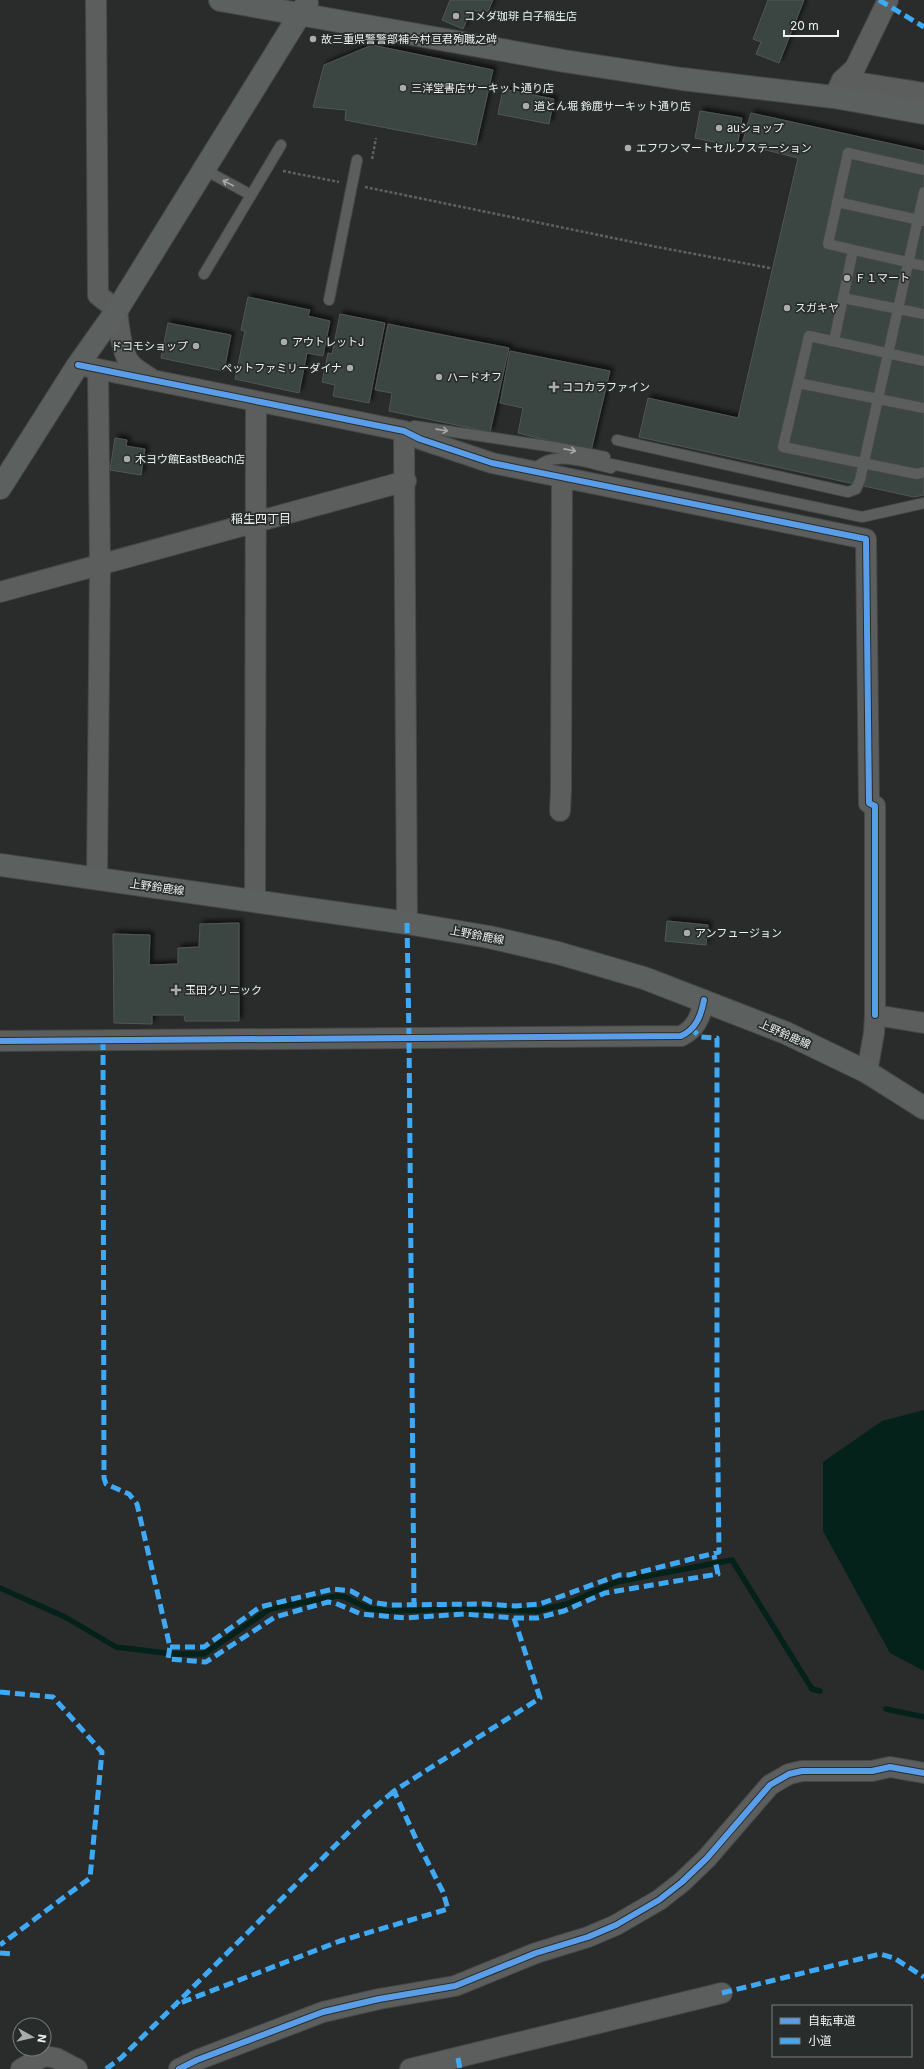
<svg xmlns="http://www.w3.org/2000/svg" width="924" height="2069" font-family="Inter,'Noto Sans JP',sans-serif">
  <defs>
    <filter id="shadow"><feDropShadow dx="3.5" dy="-3.5" stdDeviation="2" flood-color="#0009"/></filter>
  </defs>
  <rect width="100%" height="100%" fill="#292c2b"/>
  <path fill="#042219" d="M924,1410V1671L890,1653L823,1531V1462L882,1421Z"/>
  <g fill="none" stroke-linecap="round" stroke-linejoin="round">
    <path stroke="#042219" stroke-width="5.5" d="M0,1588L65,1617L116,1647L174,1654H204L270,1609L337,1596L345,1597L367,1608L385,1611L464,1609L536,1611L567,1604L616,1582L732,1560L812,1689L820,1691
      M886,1709L924,1717"/>
  </g>
  <path fill="#3a4442" stroke="#535655" filter="url(#shadow)" d="M450,0H493L488,11H471L463,29L442,20Z
    M768,0H804L779,63L756,54L761,42L753,39Z
    M372,45L493,70L476,145L345,120L346,110L313,107L324,65Z
    M503,89L554,99L549,124L498,114Z
    M700,111L742,118L737,147L695,138Z
    M751,113L924,151V495L914,497L639,437L648,398L738,418L798,158L742,144Z
    M248,297L310,310L308,316L330,321L323,356L307,353L299,393L235,379L245,331L241,330Z
    M340,314L385,323L369,403L333,396L335,385L322,382L328,353L332,354Z
    M168,323L231,335L224,371L161,358Z
    M388,324L509,348L490,432L389,411L392,393L375,390Z
    M510,351L610,371L591,451L518,433L523,408L500,403Z
    M115,438L127,440L126,446L145,449L141,475L110,470Z
    M667,921L708,925L706,945L665,941Z
    M239,923V1021H185L184,1015H152V1024L114,1023L113,934L150,935L149,965L178,964V948L199,947L200,924Z"/>
  <g fill="none" stroke-linecap="round" stroke-linejoin="round">
    <defs>
      <path id="lane" d="M205,170L251,195
        M924,170L848,153L828,244L924,266
        M837,202L924,221
        M204,274L281,145
        M843,298L924,314
        M329,300L357,160
        M834,341L853,250
        M924,361L809,336L783,447L917,474L924,472
        M798,383L924,408
        M406,430L414,426L554,447L605,457
        M617,440L848,492L856,489L860,480L924,192
        M611,464L862,517L924,503
        M534,471C550,448 588,463 611,468"/>
      <path id="street" d="M96,0L98,295L117,310C119,325 120,346 128,360C132,368 143,373 150,378
        M842,80L924,93
        M834,97L842,80L855,68L888,0
        M78,365L404,431L420,439L492,463L866,539L869,803L875,806V1015
        M404,431L407,923
        M0,592L406,481
        M560,811L561,790L562,477
        M97,879L100,564L98,369
        M255,901L256,402
        M0,1041L681,1036C696,1029 701,1016 704,1000
        M867,1072L874,1033L875,1015L924,1023
        M21,2069L44,2056L56,2058L77,2069
        M179,2069L197,2060L323,2012L379,1999L455,1986L536,1953L588,1937L616,1925L659,1900L682,1882L707,1858L770,1785L789,1774L802,1771H872L890,1767L924,1773
        M410,2069L722,1993"/>
      <path id="secondary" d="M220,0L564,61L682,79L834,97L924,113
        M0,488L78,365L117,310L307,3
        M0,865L407,923L489,937L558,953L644,978L786,1033L867,1072L924,1108"/>
    </defs>
    <use href="#lane" stroke="#464848" stroke-width="12"/>
    <use href="#street" stroke="#464848" stroke-width="22"/>
    <use href="#secondary" stroke="#464848" stroke-width="24"/>
    <path stroke="#5f6161" stroke-width="2.5" stroke-dasharray="3 2" stroke-linecap="butt" d="M372,159L376,138
      M283,171L339,182
      M365,187L657,247L770,268"/>
    <use href="#lane" stroke="#5c5e5d" stroke-width="10"/>
    <use href="#street" stroke="#5c5e5d" stroke-width="20"/>
    <use href="#secondary" stroke="#5c6160" stroke-width="22"/>
    <path stroke="#3fa9f5" stroke-width="5" stroke-dasharray="10 5" stroke-linecap="butt" d="M879,0L924,27
      M407,923L409,1037L414,1605
      M103,1040L104,1478L106,1484L129,1494L137,1504L170,1647L168,1659L206,1662L275,1617L328,1602L335,1603L361,1614L406,1618L464,1614L514,1618L540,1698L394,1791L417,1841L443,1892L448,1909L340,1941L175,2005
      M514,1618H537L564,1611L605,1593L718,1574L714,1555
      M170,1647H204L260,1607L333,1589L351,1591L371,1602L390,1605L485,1604L515,1606L540,1604L619,1575H629L719,1552L717,1388V1038L701,1037L691,1029
      M0,1692L53,1697L102,1752L90,1878L0,1945
      M0,1953L13,1954
      M722,1993L880,1954L894,1958L924,1977
      M458,2058L460,2069
      M106,2069L121,2058L175,2005L368,1813L394,1791"/>
    <defs>
      <path id="cycleway" d="M78,365L404,431L420,439L492,463L866,539L869,803L875,806V1015
        M0,1041L681,1036C696,1029 701,1016 704,1000
        M179,2069L197,2060L323,2012L379,1999L455,1986L536,1953L588,1937L616,1925L659,1900L682,1882L707,1858L770,1785L789,1774L802,1771H872L890,1767L924,1773"/>
    </defs>
    <use href="#cycleway" stroke="#282d2b" stroke-width="8"/>
    <use href="#cycleway" stroke="#5a9eea" stroke-width="6"/>
  </g>
  <defs><path id="oneway-shaft" d="M-6 0H5M1.5-3L5.5 0L1.5 3" fill="none" stroke-width="1.6" stroke-linecap="round" stroke-linejoin="round"/></defs>
  <g stroke="#a6a8a7">
    <use href="#oneway-shaft" transform="translate(228 183) rotate(-152)"/>
    <use href="#oneway-shaft" transform="translate(442 430) rotate(8)"/>
    <use href="#oneway-shaft" transform="translate(570 450) rotate(11)"/>
  </g>
  <g fill="#aaadac" stroke="#282d2b" stroke-width="1.5">
    <circle cx="456" cy="16" r="4"/>
    <circle cx="313" cy="39" r="4"/>
    <circle cx="403" cy="88" r="4"/>
    <circle cx="526" cy="106" r="4"/>
    <circle cx="719" cy="128" r="4"/>
    <circle cx="628" cy="148" r="4"/>
    <circle cx="847" cy="278" r="4"/>
    <circle cx="787" cy="308" r="4"/>
    <circle cx="284" cy="342" r="4"/>
    <circle cx="196" cy="346" r="4"/>
    <circle cx="350" cy="368" r="4"/>
    <circle cx="439" cy="377" r="4"/>
    <path d="M552 381h4v4h4v4h-4v4h-4v-4h-4v-4h4z"/>
    <circle cx="127" cy="459" r="4"/>
    <circle cx="687" cy="933" r="4"/>
    <path d="M174 984h4v4h4v4h-4v4h-4v-4h-4v-4h4z"/>
  </g>
  <g text-anchor="middle" stroke-width="3.5" stroke-linejoin="round" paint-order="stroke">
    <g font-size="11" fill="#eff2f1" stroke="#282d2b" text-anchor="start">
      <text x="464" y="20">コメダ珈琲 白子稲生店</text>
      <text x="321" y="43">故三重県警警部補今村亘君殉職之碑</text>
      <text x="411" y="92">三洋堂書店サーキット通り店</text>
      <text x="534" y="110">道とん堀 鈴鹿サーキット通り店</text>
      <text x="727" y="132">auショップ</text>
      <text x="636" y="152">エフワンマートセルフステーション</text>
      <text x="855" y="282">Ｆ１マート</text>
      <text x="795" y="312">スガキヤ</text>
      <text x="292" y="346">アウトレットJ</text>
      <text x="188" y="350" text-anchor="end">ドコモショップ</text>
      <text x="342" y="372" text-anchor="end">ペットファミリーダイナ</text>
      <text x="447" y="381">ハードオフ</text>
      <text x="562" y="391">ココカラファイン</text>
      <text x="135" y="463">木ヨウ館EastBeach店</text>
      <text x="695" y="937">アンフュージョン</text>
      <text x="185" y="994">玉田クリニック</text>
    </g>
    <g font-size="11" fill="#eff2f1" stroke="#282d2b">
      <text transform="translate(157 887) rotate(8)" y="4">上野鈴鹿線</text>
      <text transform="translate(477 935) rotate(11)" y="4">上野鈴鹿線</text>
      <text transform="translate(785 1034) rotate(24)" y="4">上野鈴鹿線</text>
    </g>
    <g font-size="12" fill="#eff2f1" stroke="#282d2b">
      <text x="261" y="523">稲生四丁目</text>
    </g>
  </g>
  <rect x="772" y="2005" width="140" height="52" fill="#282d2b" stroke="#787c7a"/>
  <rect x="780" y="2018" width="20" height="6" fill="#5a9eea" stroke="#787c7a"/>
  <text x="808" y="2025" font-size="12" fill="#eff2f1">自転車道</text>
  <rect x="780" y="2038" width="20" height="6" fill="#3fa9f5" stroke="#787c7a"/>
  <text x="808" y="2045" font-size="12" fill="#eff2f1">小道</text>
  <g transform="translate(32 2037) rotate(98)"><circle r="19" fill="#282d2b" stroke="#787c7a"/>
  <path d="M0-3L7 15L0 10L-7 15Z" fill="#aaadac"/>
  <text y="-6" font-size="11" font-weight="bold" text-anchor="middle" fill="#eff2f1">N</text>
  </g>
  <path d="M784 30v6h54v-6" fill="none" stroke="#eff2f1" stroke-width="2"/>
  <text x="790" y="30" font-size="12" fill="#eff2f1" stroke="#282d2b" stroke-width="3" paint-order="stroke">20 m</text>
</svg>
